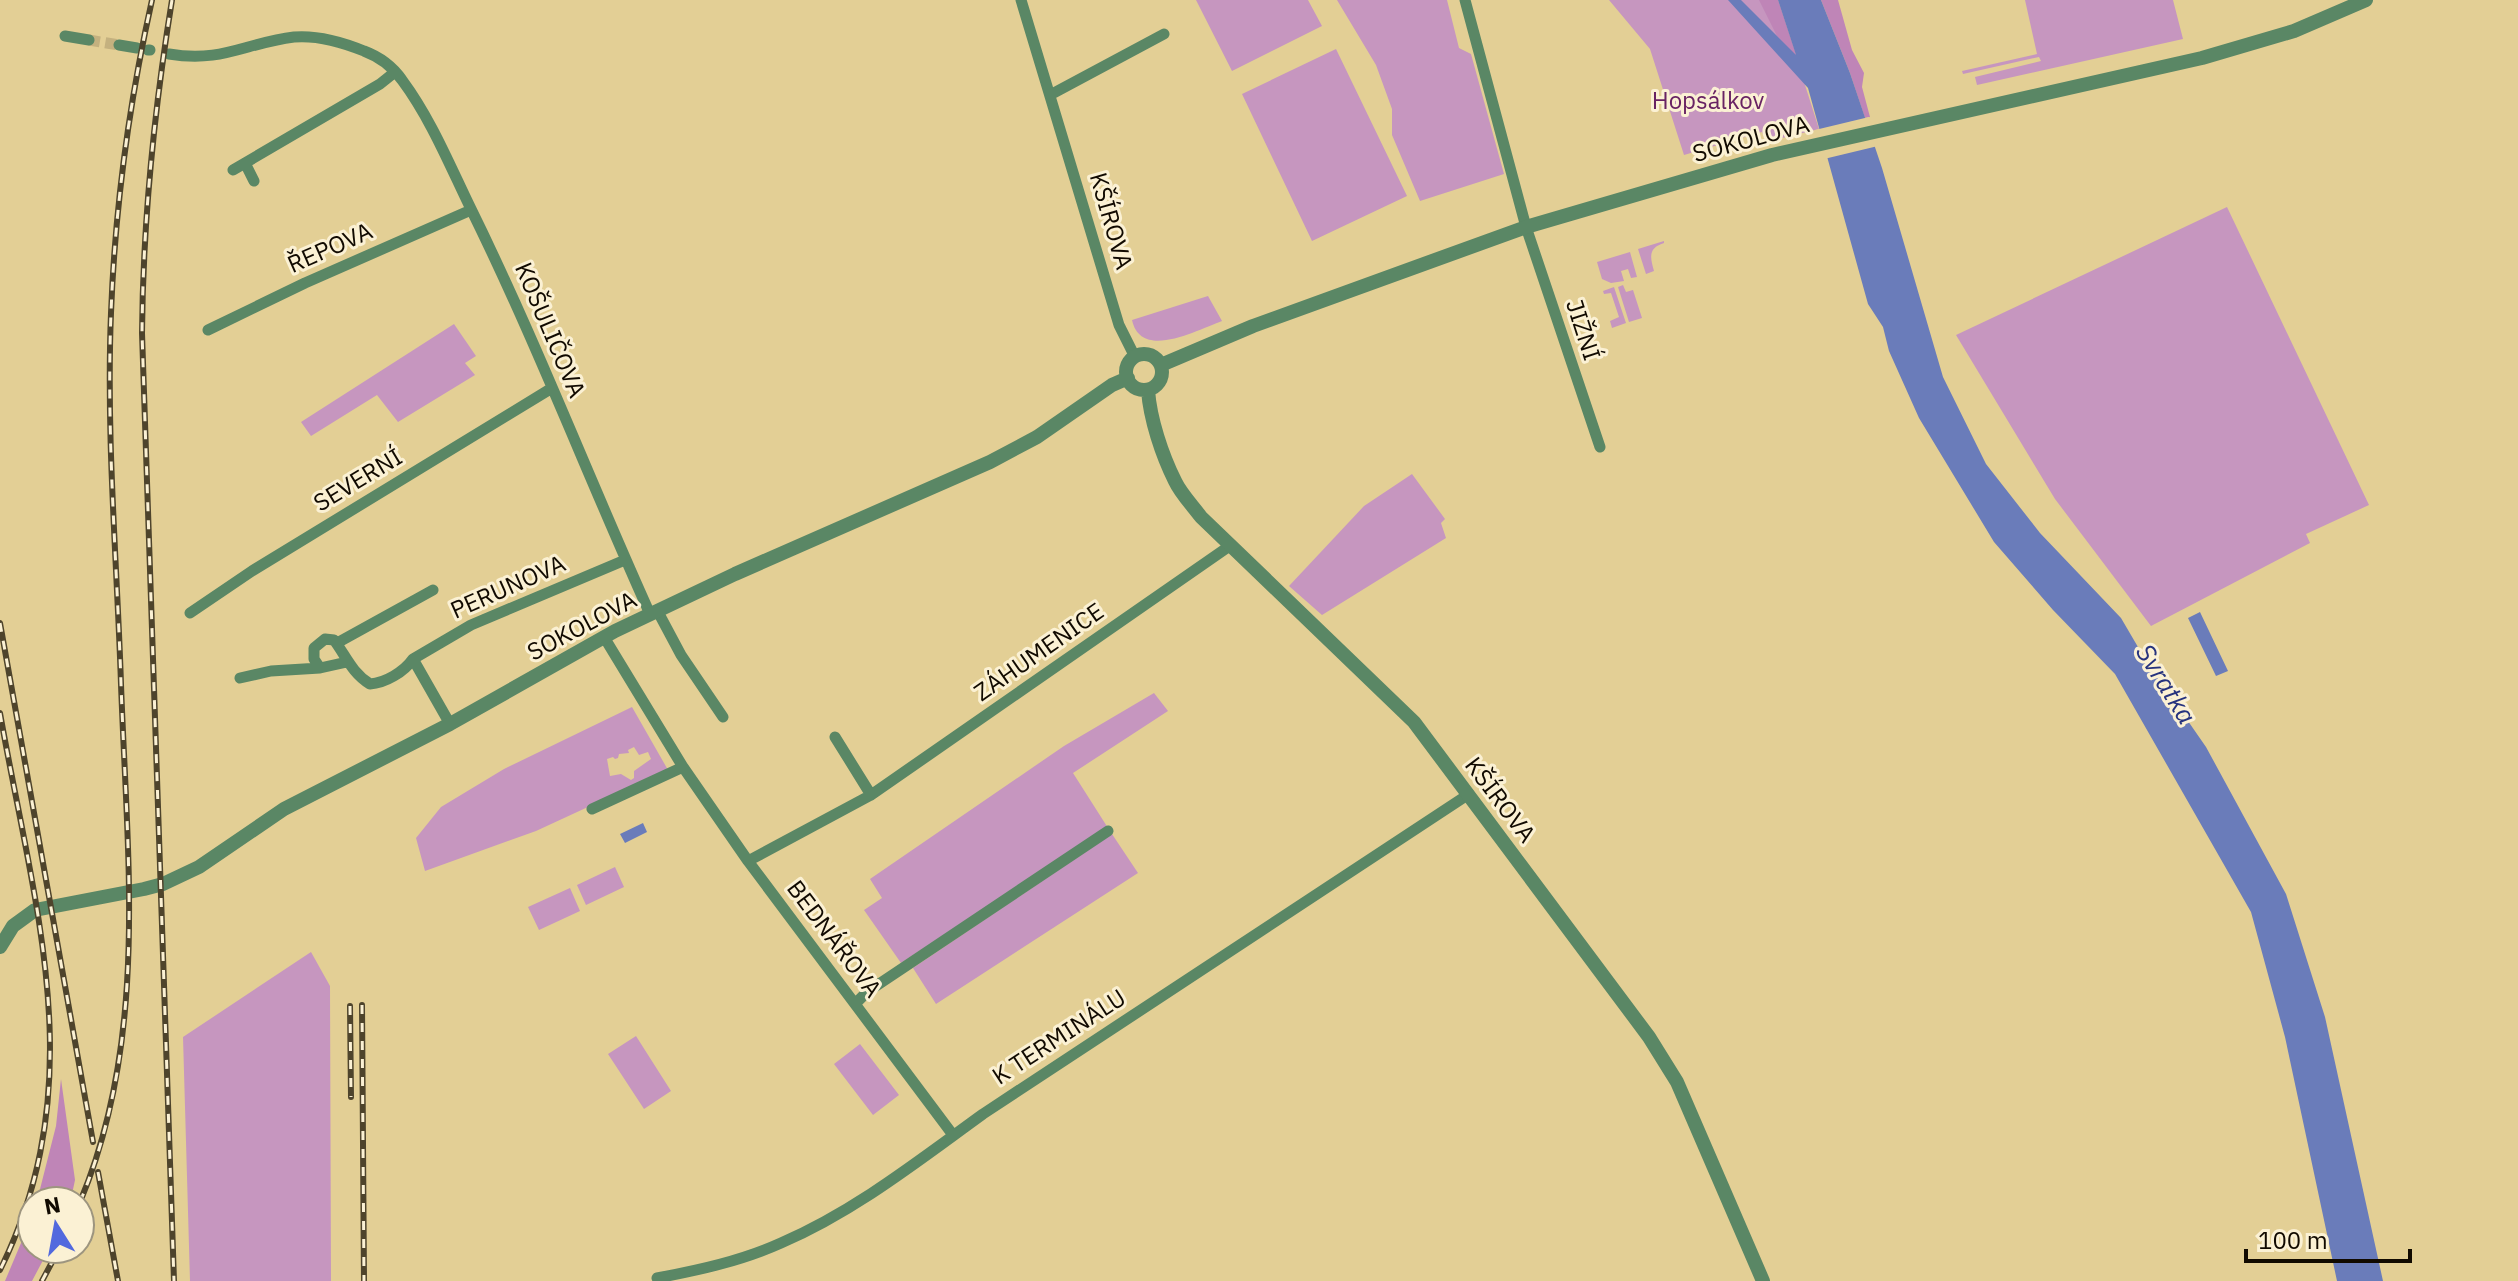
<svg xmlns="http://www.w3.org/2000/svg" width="2518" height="1281" font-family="'IBM Plex Sans',sans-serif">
  <rect width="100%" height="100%" fill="#e3cf95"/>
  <path fill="#c696bf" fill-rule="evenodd" d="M1196,0H1308L1322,26L1232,71Z
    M1337,0H1447L1459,48L1471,54L1504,174L1420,201L1392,135V109L1376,65Z
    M1609,0H1778L1819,129L1766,142L1762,132L1684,155L1650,49Z
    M2025,0H2173L2183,39L1977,85L1975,77L2041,61L2039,57L1963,74L1962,71L2037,54Z
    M1336,49L1407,196L1312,241L1242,94Z
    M2227,207L2369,505L2306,534L2310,543L2151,626L2055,499L1956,335Z
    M1664,241V243C1648,248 1650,257 1654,271L1646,274L1638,249Z
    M1630,252L1637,277L1631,278L1628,269L1621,271L1624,281L1611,283L1602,279L1597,262Z
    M1623,285L1626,292L1633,290L1642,318L1629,322L1618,287Z
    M1614,287L1626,323L1612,328L1610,321L1619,317L1611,293L1604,294L1603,291Z
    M1208,296L1222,321C1197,330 1141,361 1132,320Z
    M454,324L476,356L465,363L475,375L398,422L377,395L311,436L301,422Z
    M1412,474L1445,519L1441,523L1446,538L1322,615L1289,586L1364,506Z
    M1154,693L1168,711L1073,773L1108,828L901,963L864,910L882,898L870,879L1064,746Z
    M632,707L668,770L536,831L425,871L416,838L441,807L504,769ZM634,747L639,755L648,752L651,759L634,771V778L631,780L621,774L610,776L607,759L613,757L615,759L618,758L619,754L629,753L628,750Z
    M1112,834L1138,873L936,1004L913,968Z
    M615,867L624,887L586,905L577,885Z
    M570,888L580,911L539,930L528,907Z
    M311,952L330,986L331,1281H190L183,1037Z
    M636,1036L671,1091L644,1109L608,1054Z
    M860,1044L899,1095L873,1115L834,1064Z"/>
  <path fill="#bf85b7" d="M1759,0H1778L1797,57L1777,36Z
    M1821,0H1838L1852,50L1864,73L1862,87L1870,117L1865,118L1850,73Z
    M61,1079L75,1180L71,1199L37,1201L56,1126Z
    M32,1217V1249H49L32,1281H5Z"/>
  <path fill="#6a7cba" d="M1728,0H1741L1796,55L1778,0H1821L1850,73L1882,168L1943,377L1986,464L2040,533L2121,618L2145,659L2206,747L2286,894L2325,1017L2383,1281H2337L2285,1037L2251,912L2115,674L2053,610L1994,542L1919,418L1889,351L1883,327L1868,304L1808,88Z
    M2200,612L2228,671L2216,676L2188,618Z
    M643,823L647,832L625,843L620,834Z"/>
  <path fill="#e3cf95" d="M1869,117L1878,146L1824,159L1815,130Z"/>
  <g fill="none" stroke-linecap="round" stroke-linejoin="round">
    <path stroke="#c4b17f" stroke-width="11" stroke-dasharray="11 5.5" stroke-linecap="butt" d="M89,40L119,45"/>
    <path stroke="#5a8765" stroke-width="11" d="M1021,0L1119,325L1135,357
      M1465,0L1526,227L1600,447
      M65,36L89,40
      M119,45L137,48
      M148,50H150
      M169,54C222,63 245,43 294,37C318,35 342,42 364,51C380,57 393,67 402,80C431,119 450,166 471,209C536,341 589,479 650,614
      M1050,95L1164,34
      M245,163L254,181
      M233,170L380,84L395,72
      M208,330L305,283L471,210
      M657,610L681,655L723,717
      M190,613L252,571L552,388
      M604,637L683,767L748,861L953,1135
      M337,643L433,590
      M413,659L450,724
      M347,662L320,668L314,659V648L325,639L334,640C346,656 352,673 370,684C385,683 404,672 413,659L471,625L625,560
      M240,678L271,671L320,668
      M835,737L871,795
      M592,809L683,767
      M748,861L871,795L1231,545
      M856,1003L867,992L1108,831
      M657,1278C699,1270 741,1261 781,1243C855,1211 918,1161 983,1114L1469,794"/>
    <path stroke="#5a8765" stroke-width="14" d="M1126 372a18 18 0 1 1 36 0a18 18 0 1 1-36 0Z
      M1161,365L1253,326L1526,227L1772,155L2202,58L2294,31L2366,0
      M1148,390C1150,419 1162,455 1175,481C1181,494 1193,506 1201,517L1414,722L1649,1037L1677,1082L1763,1281
      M0,947L13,926L35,910L144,889L163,884L199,867L284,809L450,724L615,631L735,574L990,462L1037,437L1112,385L1128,378"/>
    <defs>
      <path id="rail" d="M172,0C154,111 143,221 142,333L174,1281
        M0,623L93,1142
        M0,713C34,907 93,1082 0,1270
        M362,1005L364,1281
        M350,1006L351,1097
        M98,1172L118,1281
        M80,1202C149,1038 127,857 121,684C117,561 106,437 111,313C115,208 129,103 152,0
        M42,1281L59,1249"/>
    </defs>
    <use href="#rail" stroke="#4e442c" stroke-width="6"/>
    <use href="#rail" stroke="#fbf1d4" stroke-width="3" stroke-dasharray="9" stroke-linecap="butt"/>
  </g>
  <g text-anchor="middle" stroke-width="6" stroke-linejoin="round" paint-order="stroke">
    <g font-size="24" fill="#692363" stroke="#fbf1d4">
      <text x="1708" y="109">Hopsálkov</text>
    </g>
    <g font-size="24" fill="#110a00" stroke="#fbf1d4">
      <text transform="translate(1751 139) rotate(-15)" y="8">SOKOLOVA</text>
      <text transform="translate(1111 221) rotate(74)" y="8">KŠÍROVA</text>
      <text transform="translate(330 248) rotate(-24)" y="8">ŘEPOVA</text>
      <text transform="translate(550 330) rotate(67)" y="8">KOŠULIČOVA</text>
      <text transform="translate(1583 330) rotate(72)" y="8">JIŽNÍ</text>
      <text transform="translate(358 480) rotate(-31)" y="8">SEVERNÍ</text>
      <text transform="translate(508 587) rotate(-24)" y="8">PERUNOVA</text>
      <text transform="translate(582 626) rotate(-28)" y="8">SOKOLOVA</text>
      <text transform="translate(1039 652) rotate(-35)" y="8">ZÁHUMENICE</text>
      <text transform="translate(1500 800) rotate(53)" y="8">KŠÍROVA</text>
      <text transform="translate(834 939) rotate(53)" y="8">BEDNÁŘOVA</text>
      <text transform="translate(1059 1037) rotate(-33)" y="8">K TERMINÁLU</text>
    </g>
    <g font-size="26" font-style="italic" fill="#26337e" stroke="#fbf1d4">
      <text transform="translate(2166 684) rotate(58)" y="9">Svratka</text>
    </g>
  </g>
  <g transform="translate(56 1225) rotate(349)"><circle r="38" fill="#fbf1d4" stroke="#9d957f" stroke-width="2"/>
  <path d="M0-6L14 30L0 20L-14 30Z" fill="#5269de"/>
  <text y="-12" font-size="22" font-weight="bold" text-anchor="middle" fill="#110a00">N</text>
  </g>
  <path d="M2246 1249v12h164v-12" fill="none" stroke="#110a00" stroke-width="4"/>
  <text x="2258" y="1249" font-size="24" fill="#110a00" stroke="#fbf1d4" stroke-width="6" paint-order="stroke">100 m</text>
</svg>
